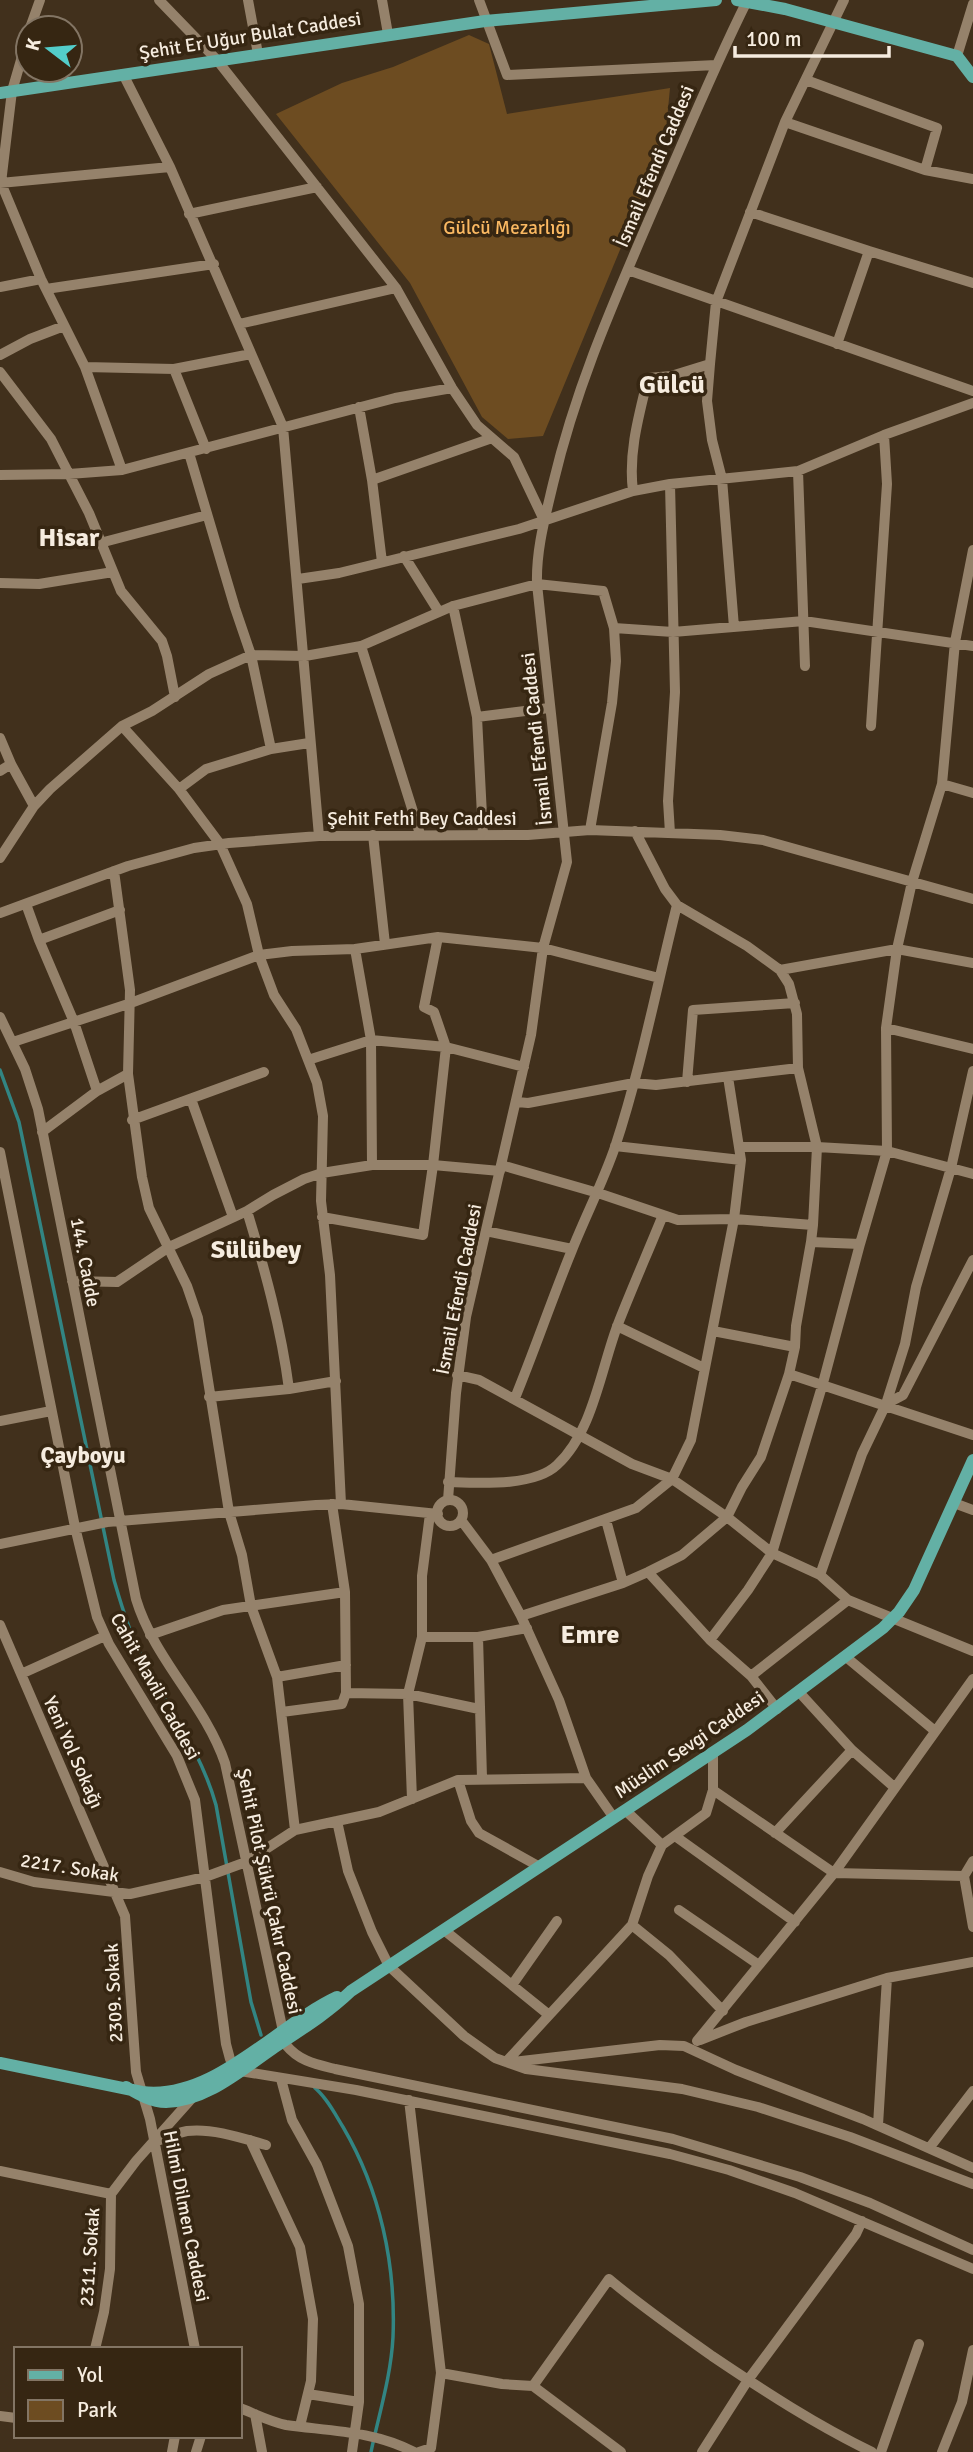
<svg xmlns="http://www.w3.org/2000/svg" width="973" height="2452" font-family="Signika,sans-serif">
  <rect width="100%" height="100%" fill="#41301c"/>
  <path fill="#6d4c21" d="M469,35L489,44L507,114L670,88L665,141L543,436L508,439L482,417L410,283L276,114L342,83L393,67Z"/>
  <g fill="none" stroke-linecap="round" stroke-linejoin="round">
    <path stroke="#328583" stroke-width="3.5" d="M0,1070L19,1122L114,1580C121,1604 128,1629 139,1651C165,1704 200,1748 216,1805L251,2002L261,2035
      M315,2088C327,2098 335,2114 343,2127C380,2190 396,2264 393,2337C391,2376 379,2414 371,2452"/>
    <path stroke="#95826b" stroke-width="10" d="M159,0L217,60L396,288L452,388L477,425L514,457L544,520
      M248,0L258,54
      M382,0L388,34
      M479,0L507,75L716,65
      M30,28L40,0
      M28,36L12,91L1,183L41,279L85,367L122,470
      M957,56L973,4
      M123,74L170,167L283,427L319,836
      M806,80L937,128L925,170
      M785,122L925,170L973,179
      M0,183L170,167
      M750,212L869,251L837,344
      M189,214L317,187
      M869,251L973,283
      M628,270L973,391
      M0,287L41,279
      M46,289L214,264
      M239,324L396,288
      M0,355L30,339L64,326
      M710,364L707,401L712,440L722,479L734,627
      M85,367L174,369L251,354
      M174,369L206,449
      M0,372L51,439L89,513L121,591L162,641L167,656L175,697
      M359,407L372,480L382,562
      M189,453L235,608L251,655L271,749
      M798,471L805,666
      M0,475L69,474L122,470L395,398L452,388
      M372,480L492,438
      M633,491C628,453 639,415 648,378L671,376L710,364L716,302L785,122L844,0
      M100,543L207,515
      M404,556L439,612
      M298,579L339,573L519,529L633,491L670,484L798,471L884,435L973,403
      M0,583L39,584L113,572
      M453,606L477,717L483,835
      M614,628L673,632L804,621L973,646
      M361,646L420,834
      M477,717L549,708
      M122,726L179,789L220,844L247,904L259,955L274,995L296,1029L317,1083L323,1116L321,1201L330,1275L341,1504
      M871,726L887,484L884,435
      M0,738L11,764L34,806
      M0,771L11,764
      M942,784L973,793
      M179,789L206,769L271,749L309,743
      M635,831L665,889L677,905L747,946L780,970L789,984L797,1014L798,1068L817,1147L813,1225
      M670,833L668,801L675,692L670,484
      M373,835L385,944
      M0,858L34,806L50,789L122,726L152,711L209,674L251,655L305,656L361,646L453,606L537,584L603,591L614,628L616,661L612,703L590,830
      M114,871L130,990L128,1074L142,1177L149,1208L187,1286L198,1318L229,1512L242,1555L251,1606L277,1677L295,1830
      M26,904L39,940L74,1022L97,1091
      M0,913L128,866L194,848L229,843L319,836L528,835L590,830L720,835L763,840L973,899
      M39,940L120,910
      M355,949L371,1040L372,1165
      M780,970L897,949L973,963
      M0,1017L25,1069L38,1109L136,1599C154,1659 205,1704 225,1763L286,2045C299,2061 315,2064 335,2069L673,2139L800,2177L870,2203L973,2250
      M886,1028L973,1049
      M13,1042L128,1004L259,955L292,951L355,949L438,937L543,948L659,978
      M308,1060L371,1040L446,1047L524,1067
      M687,1082L693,1010L795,1003
      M191,1099L233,1217
      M517,1102L528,1103L634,1083L656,1085L798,1068
      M132,1120L264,1072
      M42,1132L97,1091L128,1074
      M615,1146L741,1160
      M739,1147H817L887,1151L973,1174
      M0,1152L75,1527L97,1617L109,1644L177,1756L195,1800L226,2044L230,2059L240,2071L356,2090L670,2154L729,2170L795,2193L973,2269
      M501,1165L598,1193L678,1220L734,1219L813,1225L811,1242L860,1244
      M247,1211C265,1270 281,1328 289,1389
      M322,1217L423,1235L433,1165L446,1047L434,1012L424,1007L438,937
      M486,1231L572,1249
      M72,1281L117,1282L169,1247L247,1211L273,1195L304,1179L322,1173L372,1165H433L500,1171
      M617,1326L704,1368
      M713,1331L795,1347
      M789,1374L973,1435
      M457,1375L479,1380L632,1464L672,1479L727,1517L772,1553L820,1575L848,1600L973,1651
      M209,1397L289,1389L336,1381
      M515,1398C535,1349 552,1299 572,1250C586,1215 603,1182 615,1147C641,1068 657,985 677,905
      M886,1404L903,1395L973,1260
      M0,1421L51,1411
      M448,1482C478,1483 534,1487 557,1465C593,1432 601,1368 618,1324C632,1288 648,1252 663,1215
      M437 1513a13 13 0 1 1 26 0a13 13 0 1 1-26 0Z
      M448,1500L456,1393L466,1317L531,1035L543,948L567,862L537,584C536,550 545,518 553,484C576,387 612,306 651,215C683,143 712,71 747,1
      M954,1503L973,1510
      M461,1520L491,1560L521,1616L559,1700L586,1778L614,1818
      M606,1520L623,1583
      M0,1544L107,1522L316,1505L341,1504L438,1514
      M491,1560L636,1508L672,1479L691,1440L734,1219L741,1160L728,1077
      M648,1572L710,1640L751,1676L777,1709
      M820,1575L862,1454L886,1404L905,1344L916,1287L951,1168L973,1071
      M521,1616L623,1583L648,1572L682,1555L727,1517L742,1487L761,1457L789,1374L795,1347L796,1326L811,1242
      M0,1625L125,1916L136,2072L150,2119L195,2349
      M150,1635L223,1610L345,1592
      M422,1637H478L527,1628
      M478,1637L482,1778
      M710,1640L748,1590L772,1553L823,1383L860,1244L887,1151L886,1028L897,949L912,882L942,784L955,642L973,550
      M846,1657L935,1731
      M21,1674L105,1636
      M751,1676L848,1600
      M277,1677L346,1665
      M799,1692L852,1750
      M346,1693L408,1694L479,1709
      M282,1712L342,1704L346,1693L345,1592L332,1504
      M458,1780L471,1821L479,1833L540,1867
      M713,1790L834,1873L964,1876L973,1861
      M412,1799L408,1694L422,1637V1576L430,1514
      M625,1810L662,1845L648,1876L632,1925L669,1955L723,2011
      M337,1821L348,1871L372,1932L389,1966L464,2036L495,2058L526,2069L682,2089L758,2107L850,2137L973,2184
      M775,1833L852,1750L894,1787
      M675,1836L795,1922
      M662,1845L706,1813L713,1790V1752
      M0,1872L34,1882L130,1894L205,1877L246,1862L295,1830L379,1812L458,1780L586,1778
      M964,1876L973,1927
      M679,1910L759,1965
      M444,1930L549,2015
      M512,1985L557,1921
      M700,2040L746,2022L887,1978L973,1962
      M697,2041L834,1873L973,1679
      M506,2062L632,1925
      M513,2062L660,2045L684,2046L736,2070L863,2119L973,2168
      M281,2079L292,2120L317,2165L348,2246L359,2304V2402L352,2452
      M409,2100L441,2373
      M878,2125L887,1978
      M250,2140L300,2247L313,2319L311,2381L300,2426
      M155,2142C165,2138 176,2133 187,2131C213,2128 242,2138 266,2145
      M930,2147L973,2091
      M0,2171L111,2194
      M95,2349L104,2312L110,2269L111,2194L136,2161L194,2096
      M533,2386L621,2452
      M308,2394L359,2402
      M240,2408C255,2414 271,2422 286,2425C330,2431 374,2431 414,2452
      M255,2414L262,2452
      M0,2416L16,2418
      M172,2452L175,2436
      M196,2452L201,2436
      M419,2452L431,2448L441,2373L502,2384L533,2386L609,2279C642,2307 677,2331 712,2356C764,2391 816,2425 872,2452
      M702,2452L748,2380L856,2234L862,2221
      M881,2452L919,2344
      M942,2452L962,2402L973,2350"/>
    <path stroke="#63b0a5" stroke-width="12" d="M737,0L785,9L957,56L973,77
      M0,93L485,21L716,0
      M0,2063L142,2092C214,2101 275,2026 337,1997
      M126,2087C138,2094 151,2102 166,2102C206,2101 240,2071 272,2049C299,2031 327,2014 351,1991L747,1730L883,1628L899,1612L914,1590L973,1460"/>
  </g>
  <g text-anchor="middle" stroke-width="7" stroke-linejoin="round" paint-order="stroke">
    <g font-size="19" fill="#f6ecdf" stroke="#362612">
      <text transform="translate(250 35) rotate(-9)" y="7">Şehit Er Uğur Bulat Caddesi</text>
      <text transform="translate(654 166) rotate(-67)" y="7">İsmail Efendi Caddesi</text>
      <text transform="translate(536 739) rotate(-96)" y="7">İsmail Efendi Caddesi</text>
      <text x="422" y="825">Şehit Fethi Bey Caddesi</text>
      <text transform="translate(86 1262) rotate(79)" y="7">144. Cadde</text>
      <text transform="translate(458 1289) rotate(-79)" y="7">İsmail Efendi Caddesi</text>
      <text transform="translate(156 1686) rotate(61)" y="7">Cahit Mavili Caddesi</text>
      <text transform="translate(689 1744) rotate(-34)" y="7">Müslim Sevgi Caddesi</text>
      <text transform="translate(74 1752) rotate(66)" y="7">Yeni Yol Sokağı</text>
      <text transform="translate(70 1867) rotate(9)" y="7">2217. Sokak</text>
      <text transform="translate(270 1891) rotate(78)" y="7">Şehit Pilot Şükrü Çakır Caddesi</text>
      <text transform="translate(113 1993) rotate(-93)" y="7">2309. Sokak</text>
      <text transform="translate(187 2216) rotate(79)" y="7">Hilmi Dilmen Caddesi</text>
      <text transform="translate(89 2257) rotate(-86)" y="7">2311. Sokak</text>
    </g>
    <g font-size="19" fill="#fbb962" stroke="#362612">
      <text x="507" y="234">Gülcü Mezarlığı</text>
    </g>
    <g font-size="23" font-weight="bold" fill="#f6ecdf" stroke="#362612">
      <text x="83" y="1463">Çayboyu</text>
    </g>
    <g font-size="26" font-weight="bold" fill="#f6ecdf" stroke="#362612">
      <text x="672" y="393">Gülcü</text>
      <text x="69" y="546">Hisar</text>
      <text x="256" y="1258">Sülübey</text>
      <text x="590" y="1643">Emre</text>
    </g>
  </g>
  <rect x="14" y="2347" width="228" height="91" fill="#362612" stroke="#837564" stroke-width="2"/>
  <rect x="28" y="2370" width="35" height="10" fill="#63b0a5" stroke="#837564" stroke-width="2"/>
  <text x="77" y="2382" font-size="21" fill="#f6ecdf">Yol</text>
  <rect x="28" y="2400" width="35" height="21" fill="#6d4c21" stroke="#837564" stroke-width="2"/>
  <text x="77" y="2417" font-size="21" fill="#f6ecdf">Park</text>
  <g transform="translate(49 49) rotate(286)"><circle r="33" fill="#362612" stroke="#837564" stroke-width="2"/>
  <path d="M0-5L12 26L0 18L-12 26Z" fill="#53cdca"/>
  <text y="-10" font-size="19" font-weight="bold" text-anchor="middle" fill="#f6ecdf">K</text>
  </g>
  <path d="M735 46v10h154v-10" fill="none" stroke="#f6ecdf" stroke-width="3.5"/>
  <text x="746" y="46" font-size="21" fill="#f6ecdf" stroke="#362612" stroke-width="5" paint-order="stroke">100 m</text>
</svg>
